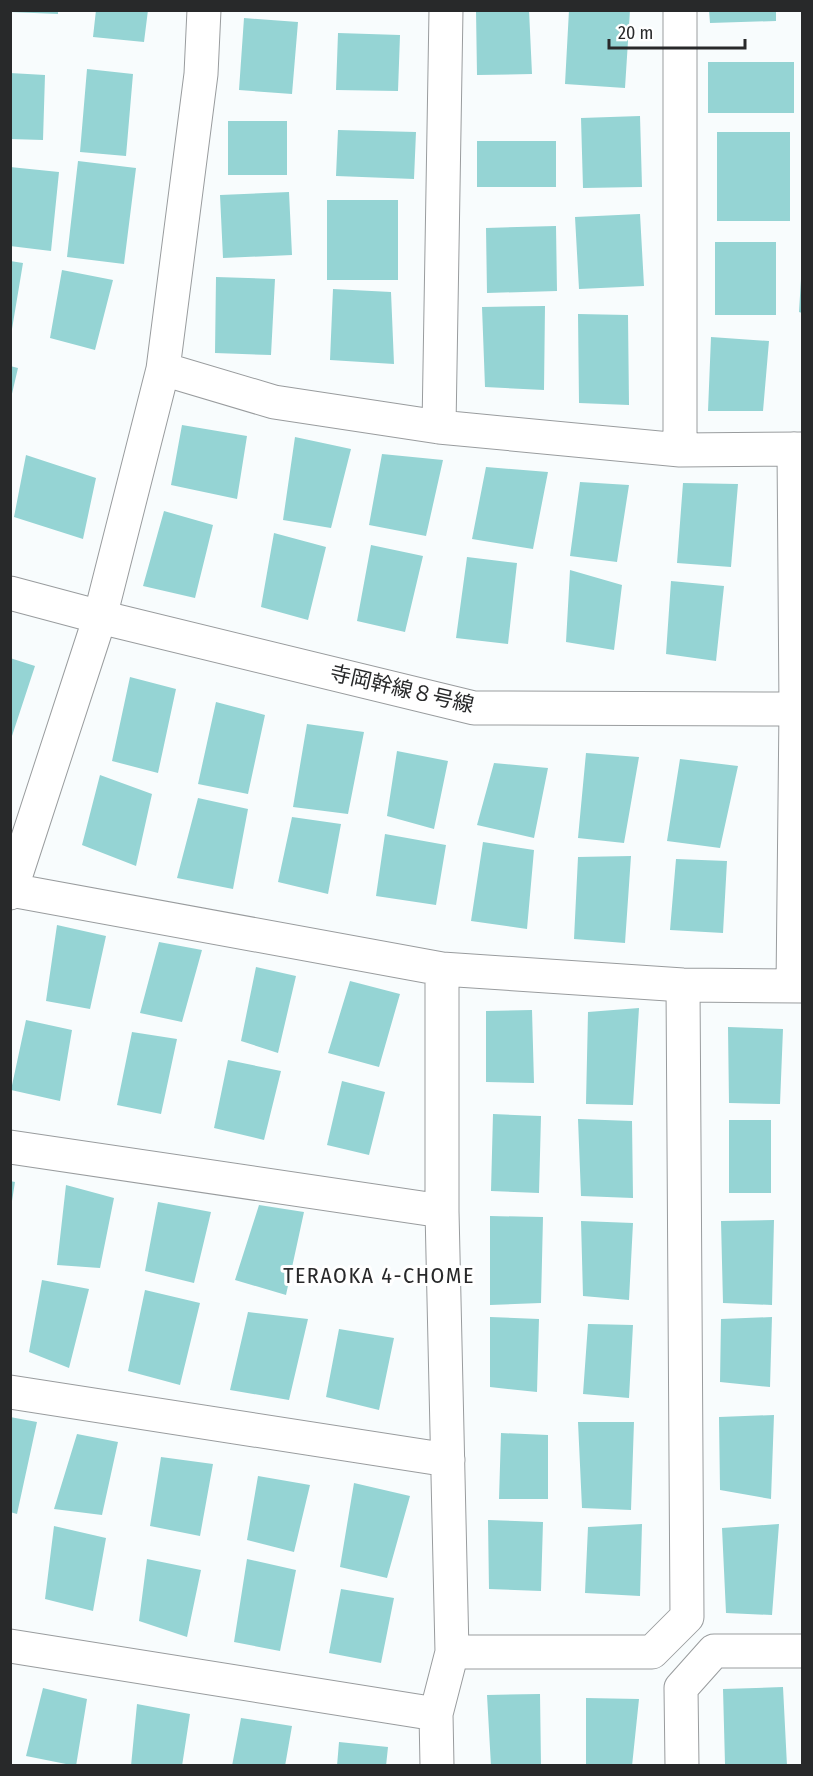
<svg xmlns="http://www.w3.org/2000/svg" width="813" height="1776" font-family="'Fira Sans Condensed','Noto Sans JP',sans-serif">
  <rect width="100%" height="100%" fill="#f8fcfd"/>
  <path fill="#95d4d4" d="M10,10H58V14L10,12Z
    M96,10H148L144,42L93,37Z
    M476,10H529L532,74L477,75Z
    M569,10H630L625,88L565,84Z
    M709,10H776V21L710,23Z
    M244,18L298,22L292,94L239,90Z
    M338,33L400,35L398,91L336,90Z
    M708,62H794V113H708Z
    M87,69L133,74L126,156L80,152Z
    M10,73L45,75L43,140L10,139Z
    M640,116L642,187L583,188L581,118Z
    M228,121H287V175H228Z
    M338,130L416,132L414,179L336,176Z
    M717,132H790V221H717Z
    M477,141H556V187H477Z
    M78,161L136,168L124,264L67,257Z
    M10,167L59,172L51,251L10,246Z
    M289,192L292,255L223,258L220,195Z
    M327,200H398V280H327Z
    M640,214L644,286L579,289L575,217Z
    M556,226L557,291L487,293L486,228Z
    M715,242H776V315H715Z
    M10,261L23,263L12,329L10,328Z
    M62,270L113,280L95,350L50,338Z
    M216,277L275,279L271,355L215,353Z
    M801,279H802V313L799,312Z
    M333,289L391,292L394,364L330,360Z
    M545,306L544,390L485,387L482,307Z
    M578,314L628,315L629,405L579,403Z
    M711,337L769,341L763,411H708Z
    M10,366L18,368L11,398H10Z
    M182,425L247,436L237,499L171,485Z
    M295,437L351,449L331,528L283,520Z
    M382,454L443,460L426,536L369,525Z
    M26,455L96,478L83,539L14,517Z
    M486,467L548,472L533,549L472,539Z
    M580,482L629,485L617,562L570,556Z
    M683,483L738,484L731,567L677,563Z
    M164,511L213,525L195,598L143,586Z
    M274,533L326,547L308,620L261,607Z
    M371,545L423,556L405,632L357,621Z
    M467,557L517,563L508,644L456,638Z
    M570,570L622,585L614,650L566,642Z
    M671,581L724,586L716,661L666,654Z
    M10,658L35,666L11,739H10Z
    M130,677L176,689L158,773L112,761Z
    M216,702L265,715L248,794L198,784Z
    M307,724L364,732L348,814L293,807Z
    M397,751L448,761L434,829L387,816Z
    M586,753L639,757L624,843L578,838Z
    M680,759L738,766L720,848L667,841Z
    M494,763L548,768L534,838L477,825Z
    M100,775L152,794L136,866L82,845Z
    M198,798L248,809L233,889L177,878Z
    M292,817L341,824L328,894L278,882Z
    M385,834L446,845L436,905L376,896Z
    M483,842L534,850L527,929L471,921Z
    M631,856L625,943L574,939L578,857Z
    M676,859L727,861L723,933L670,930Z
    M57,925L106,936L90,1009L46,1001Z
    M159,942L202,950L182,1022L140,1013Z
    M256,967L296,976L278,1053L241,1041Z
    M350,981L400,994L379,1067L328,1053Z
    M639,1008L633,1105L586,1104L588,1012Z
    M532,1010L534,1083L486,1082V1011Z
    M26,1020L72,1030L60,1101L11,1090Z
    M728,1027L783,1029L780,1104L729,1103Z
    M132,1032L177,1039L161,1114L117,1105Z
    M228,1060L281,1071L264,1140L214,1128Z
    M342,1081L385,1092L369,1155L327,1145Z
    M493,1114L541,1116L539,1193L491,1191Z
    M578,1119L632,1121L633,1198L581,1196Z
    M729,1120H771V1193H729Z
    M10,1181L15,1182L12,1201H10Z
    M66,1185L114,1198L100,1268L57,1265Z
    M158,1202L211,1212L194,1283L145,1271Z
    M259,1205L304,1212L286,1295L235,1280Z
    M490,1216L543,1217L541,1303L490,1305Z
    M774,1220L772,1305L723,1303L721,1221Z
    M581,1221L633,1223L629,1300L583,1296Z
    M42,1280L89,1289L69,1368L29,1352Z
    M145,1290L200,1303L180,1385L128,1371Z
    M248,1312L308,1319L289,1400L230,1390Z
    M490,1317L539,1319L537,1392L490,1387Z
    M772,1317L770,1387L720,1382L721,1319Z
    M588,1324L633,1325L629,1398L583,1394Z
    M339,1329L394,1338L379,1410L326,1397Z
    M774,1415L771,1499L720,1490L719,1417Z
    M10,1417L37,1422L17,1514L10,1512Z
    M578,1422H634L631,1510L582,1508Z
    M501,1433L548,1435V1499H499Z
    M77,1434L118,1442L102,1515L54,1509Z
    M161,1457L213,1464L200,1536L150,1526Z
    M258,1476L310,1485L294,1552L247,1540Z
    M354,1483L410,1496L387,1578L340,1567Z
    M488,1520L543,1522L541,1591L489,1589Z
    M642,1524L640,1596L585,1593L588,1527Z
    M779,1524L772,1615L726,1613L722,1528Z
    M54,1526L106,1538L93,1611L45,1599Z
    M147,1559L201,1570L187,1637L139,1621Z
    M247,1559L296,1570L280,1651L234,1642Z
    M341,1589L394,1598L381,1663L329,1653Z
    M783,1687L787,1766L725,1764L723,1689Z
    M43,1688L87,1699L76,1766L26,1756Z
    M540,1694L541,1766H491L487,1695Z
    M586,1698L639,1699L632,1766H586Z
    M137,1704L190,1714L182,1766H131Z
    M241,1718L292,1726L285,1766H232Z
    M339,1742L388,1747L386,1766H337Z"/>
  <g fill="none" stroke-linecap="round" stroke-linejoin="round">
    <defs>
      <path id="minor" d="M680,10V450
        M163,369L274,402L439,427L680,450L802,449
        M439,427L446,10
        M11,890L442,969V1211L452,1652L436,1714L437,1766
        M10,893L100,617L163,369L201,74L204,10
        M442,969L683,985L802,986
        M793,986L796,709L794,449
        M10,1147L442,1211
        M10,1392L448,1460
        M10,1646L436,1714
        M452,1652H652L687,1617L683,985
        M682,1766L681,1688L714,1651H802"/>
      <path id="tertiary" d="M10,593L100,617L474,708L802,709"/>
    </defs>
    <use href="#minor" stroke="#999c9e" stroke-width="35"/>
    <use href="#tertiary" stroke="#999c9e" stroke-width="35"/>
    <use href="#minor" stroke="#fff" stroke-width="33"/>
    <use href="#tertiary" stroke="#fff" stroke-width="33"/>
  </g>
  <g text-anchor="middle" stroke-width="6" stroke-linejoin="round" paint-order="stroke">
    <g font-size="21" fill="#28292a" stroke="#fff">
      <text transform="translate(402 689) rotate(13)" y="7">寺岡幹線８号線</text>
    </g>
    <g font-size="22" letter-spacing="1.5" fill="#28292a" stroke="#fff">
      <text x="379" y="1283">TERAOKA 4-CHOME</text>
    </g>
  </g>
  <rect width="813" height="1776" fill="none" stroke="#28292a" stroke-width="24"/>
  <path d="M609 39v9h136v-9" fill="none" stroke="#28292a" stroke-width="3"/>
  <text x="618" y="39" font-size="18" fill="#28292a" stroke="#ffffff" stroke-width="4.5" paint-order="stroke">20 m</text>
</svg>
